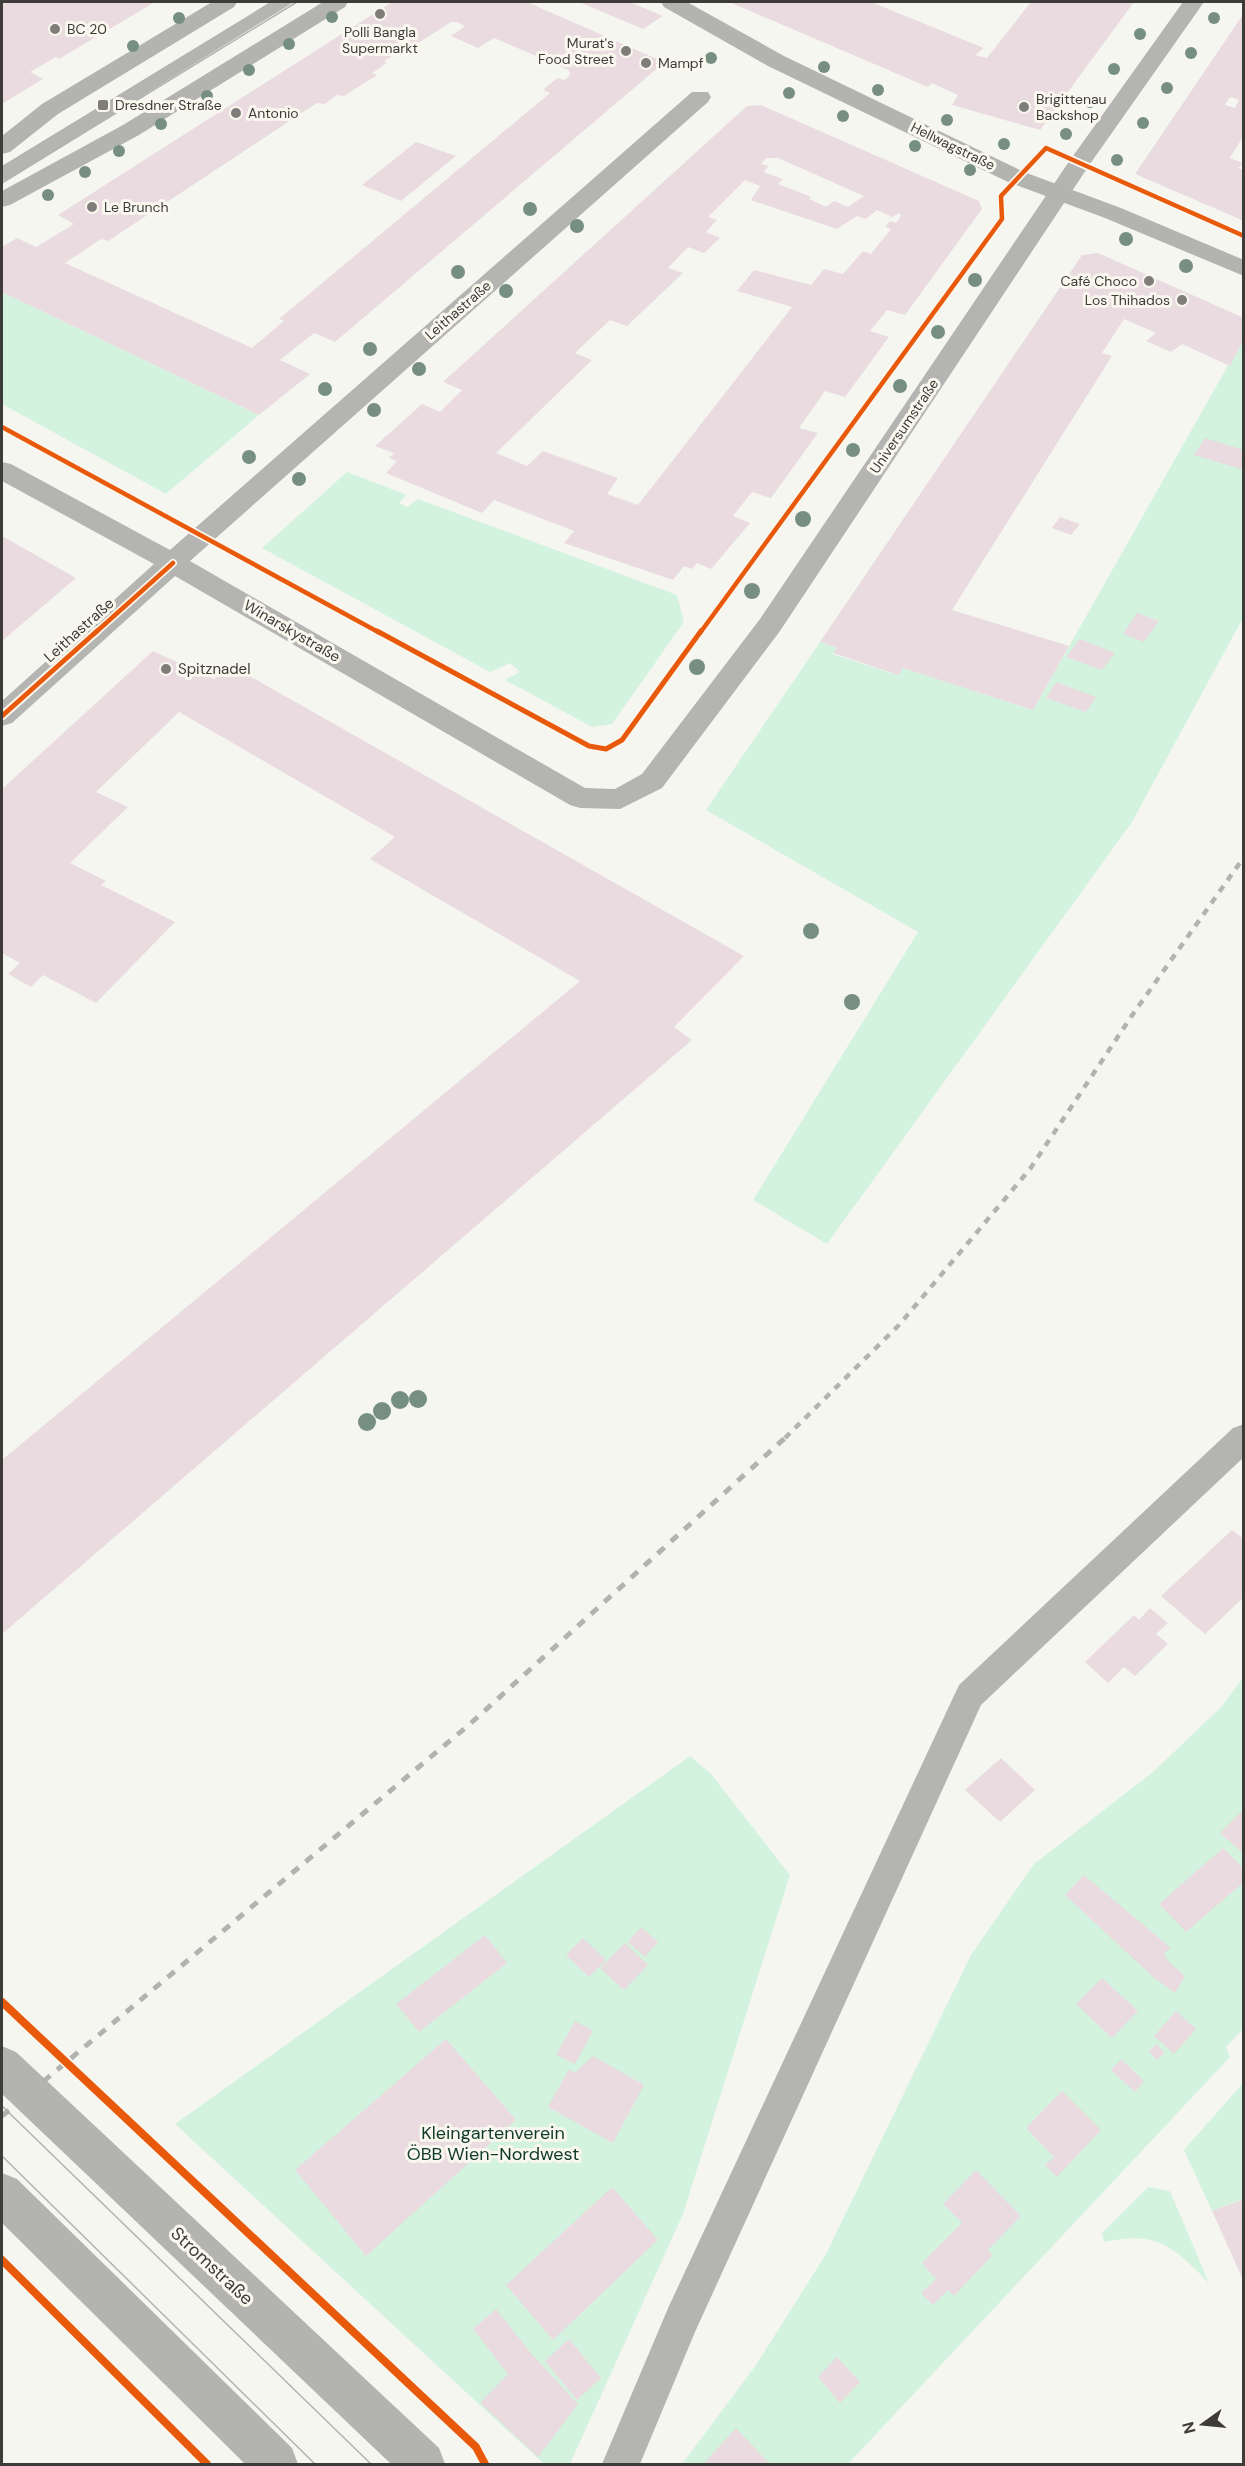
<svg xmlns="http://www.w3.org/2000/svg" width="1245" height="2466" font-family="'DM Sans',sans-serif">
  <rect width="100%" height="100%" fill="#f6f6f1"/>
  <path fill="#d3f3df" d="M2,292L259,415L166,494L2,404Z
    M1243,339V618L1132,822L827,1244L753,1200L918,932L706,810L820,642L837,648L833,654L897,675L903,668L1033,710Z
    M347,472L407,495L399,503L407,507L418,499L677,595L684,622L612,724L592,727L505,680L520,672L510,663L490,672L262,548Z
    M1243,1678L1244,2028L1226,2047L1230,2057L848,2464H682L756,2365L826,2254L971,1955L1034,1864L1153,1772L1221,1707Z
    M690,1756L711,1774L790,1875L683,2214L570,2464H544L175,2124Z
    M1243,2083V2199L1212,2211L1184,2150Z
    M1148,2187L1170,2191L1209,2283C1174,2247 1157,2230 1104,2242L1102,2233Z"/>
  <path fill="#e9dbe0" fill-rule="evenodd" d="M2,2H155L59,59L56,57L30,72L43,79L2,104Z
    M392,2H527L657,59L660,66L335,342L314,333L280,360L310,374L259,415L2,292V247L17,238L36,247L74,224L58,215ZM451,22H457L465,26L451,36L478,48L494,38L569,70L570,75L565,80L557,78L543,90L550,93L279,319L284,321L252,348L65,263L101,239L108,241L317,103L325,104L337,95L344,96L377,75L372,73L387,63L384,61L394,55L398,56Z
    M579,2H630L663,16L643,29Z
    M729,2H871L984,48L975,55L987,58L1031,2H1134L1040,130L952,105L958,95L932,83L928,87Z
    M1244,13V135L1230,158L1243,163L1238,168L1244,170V221L1135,174ZM1230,97L1239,100L1235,108L1225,105Z
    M761,105L979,201L982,209L905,315L887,310L870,331L889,337L845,397L825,391L799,428L818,433L771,498L752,492L733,516L750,523L711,569L697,563L692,569L684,566L673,580L564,543L574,531L494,500L482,513L386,473L397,461L389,458L394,453L375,446L422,404L440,412L462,390L443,382L747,106ZM766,158H778L864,196L848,207L834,201L826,207L809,199L811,197L778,184L783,179L763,172L769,166L761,164ZM745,180L760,186L751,200L837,229L857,216L866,219L877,210L892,217L899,213L901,216L896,223L890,221L885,227L891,229L871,254L863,251L843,274L824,269L811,285L754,270L737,291L792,307L638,505L607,494L618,478L543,451L527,466L496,453L592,360L575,353L610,320L627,326L683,273L668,268L688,247L704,253L720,238L706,232L717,220L708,217Z
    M416,142L456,156L401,201L362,185Z
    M1098,253L1244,318V339L1230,366L1182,344L1171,352L1146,341L1156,333L1124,319L1102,353L1112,356L952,610L1069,646L1033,710L903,668L898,675L833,653L837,648L820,642L1082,255Z
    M1205,438L1244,450V470L1194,455Z
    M1060,517L1080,524L1071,535L1052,528Z
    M2,536L76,578L2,641Z
    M1137,613L1159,621L1144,642L1123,634Z
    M1080,639L1115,653L1102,670L1066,657Z
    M153,651L214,679L230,665L744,956L674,1027L692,1040L2,1634V1460L580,981L370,859L395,837L179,712L96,792L128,807L70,863L106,881L101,885L175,922L96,1003L43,975L31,987L8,974L20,963L2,953V789Z
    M1056,682L1096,697L1086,712L1046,698Z
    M1232,1530L1244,1539V1597L1205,1634L1161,1596Z
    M1150,1608L1168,1623L1156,1634L1168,1644L1135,1676L1124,1667L1108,1683L1085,1662L1134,1615L1139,1620Z
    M1001,1758L1035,1790L1000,1822L965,1790Z
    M1244,1809V1854L1220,1833Z
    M1223,1848L1244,1869V1882L1186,1932L1159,1904Z
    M1084,1875L1171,1948L1164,1953L1168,1961L1185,1976L1175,1993L1153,1977L1065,1895Z
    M641,1927L658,1942L645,1957L628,1942Z
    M485,1935L507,1963L419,2032L396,2004Z
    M583,1938L606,1960L589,1977L566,1955Z
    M625,1943L648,1965L624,1990L600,1968Z
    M1102,1978L1138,2011L1112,2038L1076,2004Z
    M1176,2011L1196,2029L1174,2054L1154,2036Z
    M575,2021L593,2031L575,2064L556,2055Z
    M446,2039L516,2120L366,2256L295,2170Z
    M1157,2044L1165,2053L1157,2060L1149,2051Z
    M593,2056L644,2085L613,2143L548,2107L569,2069L574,2073Z
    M1121,2059L1144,2081L1135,2092L1111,2070Z
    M1062,2091L1101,2130L1057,2177L1045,2165L1054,2157L1026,2128Z
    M976,2170L1021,2216L988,2250L993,2255L954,2296L948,2290L933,2305L921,2293L936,2279L922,2263L962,2223L943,2204Z
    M612,2187L658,2240L553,2340L506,2285Z
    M1244,2199V2282L1212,2211Z
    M496,2309L530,2352L578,2404L538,2457L480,2403L508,2374L473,2329Z
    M569,2339L601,2378L577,2400L545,2361Z
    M837,2357L860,2382L840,2403L818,2377Z
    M736,2428L770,2464L704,2463Z"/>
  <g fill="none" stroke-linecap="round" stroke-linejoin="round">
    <path fill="#b4b5b2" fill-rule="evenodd" d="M273,2H294L9,179L2,181V167Z
      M1244,1424V1457L981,1705L695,2332L640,2464H602L669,2306L959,1685L1233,1428Z"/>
    <path fill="#b4b5b2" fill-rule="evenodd" d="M1183,2H1204L1090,164L780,631L662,788L620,809L580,808L570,805L175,576L12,723L2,726V701L154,564L2,481V462L11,464L170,550L692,92H708L711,97L708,102L190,561L585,788L615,789L642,774L760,619L1068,163Z"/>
    <path fill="#b3b4b0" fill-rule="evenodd" d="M212,2H237L234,7L58,114L10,152L2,154V136L42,104Z
      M323,2H348L345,7L139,135L10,205L2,207V191L123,125Z
      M661,2H687L784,56L1024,172L1121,208L1244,260V276L1105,218L1008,182L768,66L664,7Z
      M2,2046L16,2052L439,2448L445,2464H391L2,2094Z
      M2,2173L17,2179L292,2448L298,2464H245L2,2223Z"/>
    <path stroke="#b2b2b0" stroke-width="1.5" d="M2,167L272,2
      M2,183L297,2
      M2,2106L371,2464
      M2,2156L315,2464"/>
    <path stroke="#b2b2b0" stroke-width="4.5" stroke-dasharray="7 7" stroke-linecap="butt" d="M785,1438L899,1325L1030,1169L1133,1014L1244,857"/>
    <path stroke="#b2b2b0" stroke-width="5" stroke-dasharray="9 9" stroke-linecap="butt" d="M2,2116L470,1724L786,1437"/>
    <defs>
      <path id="cycleway-far2" d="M2,427L380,633
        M95,633L173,563
        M700,633L1002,219L1001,196L1046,148L1244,236"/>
      <path id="cycleway-far1" d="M377,631L589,746L606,749L622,740L701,631
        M2,716L97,631"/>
      <path id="cycleway" d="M2,2002L476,2447L485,2464
        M2,2260L207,2464"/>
    </defs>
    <use href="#cycleway-far2" stroke="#f9f7ee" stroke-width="8"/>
    <use href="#cycleway-far1" stroke="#f9f7ee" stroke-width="9"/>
    <use href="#cycleway" stroke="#f9f7ee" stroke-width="11"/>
    <use href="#cycleway-far2" stroke="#e8590c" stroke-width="4.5"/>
    <use href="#cycleway-far1" stroke="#e8590c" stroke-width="5"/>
    <use href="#cycleway" stroke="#e8590c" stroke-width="8"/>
  </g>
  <g fill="#768f82">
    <circle cx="332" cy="17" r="6"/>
    <circle cx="179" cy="18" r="6"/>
    <circle cx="1214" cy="18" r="6"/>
    <circle cx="1140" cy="34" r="6"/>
    <circle cx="289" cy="44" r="6"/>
    <circle cx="133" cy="46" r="6"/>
    <circle cx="1191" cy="53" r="6"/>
    <circle cx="711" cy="58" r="6"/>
    <circle cx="824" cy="67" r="6"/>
    <circle cx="1114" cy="69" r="6"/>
    <circle cx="249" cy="70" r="6"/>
    <circle cx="1167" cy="88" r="6"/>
    <circle cx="878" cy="90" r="6"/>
    <circle cx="789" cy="93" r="6"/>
    <circle cx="207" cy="96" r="6"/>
    <circle cx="1090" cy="102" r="6"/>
    <circle cx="843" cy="116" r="6"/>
    <circle cx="947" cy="120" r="6"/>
    <circle cx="1143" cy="123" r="6"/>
    <circle cx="161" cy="124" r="6"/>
    <circle cx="1066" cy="134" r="6"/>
    <circle cx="1004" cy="144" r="6"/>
    <circle cx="915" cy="146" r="6"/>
    <circle cx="119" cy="151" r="6"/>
    <circle cx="1117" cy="160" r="6"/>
    <circle cx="970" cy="170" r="6"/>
    <circle cx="85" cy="172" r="6"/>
    <circle cx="48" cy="195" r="6"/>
    <circle cx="530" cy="209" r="7"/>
    <circle cx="577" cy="226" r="7"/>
    <circle cx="1126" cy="239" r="7"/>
    <circle cx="1186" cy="266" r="7"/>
    <circle cx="458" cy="272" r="7"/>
    <circle cx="975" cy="280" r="7"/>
    <circle cx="506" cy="291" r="7"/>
    <circle cx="938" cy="332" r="7"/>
    <circle cx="370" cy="349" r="7"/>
    <circle cx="419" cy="369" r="7"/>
    <circle cx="900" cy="386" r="7"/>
    <circle cx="325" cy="389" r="7"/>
    <circle cx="374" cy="410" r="7"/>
    <circle cx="853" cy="450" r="7"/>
    <circle cx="249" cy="457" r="7"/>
    <circle cx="299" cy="479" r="7"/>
    <circle cx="803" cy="519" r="8"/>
    <circle cx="752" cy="591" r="8"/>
    <circle cx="697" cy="667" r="8"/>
    <circle cx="811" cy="931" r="8"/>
    <circle cx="852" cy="1002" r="8"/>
    <circle cx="418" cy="1399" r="9"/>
    <circle cx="400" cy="1400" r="9"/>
    <circle cx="382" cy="1411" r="9"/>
    <circle cx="367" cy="1422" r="9"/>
  </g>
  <g fill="#7e7d79" stroke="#f9f7ee" stroke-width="2">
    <circle cx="380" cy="14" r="6"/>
    <circle cx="55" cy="29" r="6"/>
    <circle cx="626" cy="51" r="6"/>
    <circle cx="646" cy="63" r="6"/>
    <rect x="97" y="99" width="12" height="12" rx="3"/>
    <circle cx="1024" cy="107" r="6"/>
    <circle cx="236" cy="113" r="6"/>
    <circle cx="92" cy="207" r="6"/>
    <circle cx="1149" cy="281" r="6"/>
    <circle cx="1182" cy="300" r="6"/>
    <circle cx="166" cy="669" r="6"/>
  </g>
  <g text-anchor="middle" stroke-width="6" stroke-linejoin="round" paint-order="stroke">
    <g font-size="14" fill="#3d3c38" stroke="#f9f7ee" text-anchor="start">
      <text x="67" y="34">BC 20</text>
      <text x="380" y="37" text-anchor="middle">Polli Bangla<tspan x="380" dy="16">Supermarkt</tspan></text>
      <text x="614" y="48" text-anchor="end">Murat's<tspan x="614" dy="16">Food Street</tspan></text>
      <text x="658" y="68">Mampf</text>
      <text x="1036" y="104">Brigittenau<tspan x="1036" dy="16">Backshop</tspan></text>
      <text x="115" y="110">Dresdner Straße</text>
      <text x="248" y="118">Antonio</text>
      <text x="104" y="212">Le Brunch</text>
      <text x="1137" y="286" text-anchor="end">Café Choco</text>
      <text x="1170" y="305" text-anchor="end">Los Thihados</text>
    </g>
    <g font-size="14" fill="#3d3c38" stroke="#f9f7ee">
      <text transform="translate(953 146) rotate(26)" y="5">Hellwagstraße</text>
      <text transform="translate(458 310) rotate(-41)" y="5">Leithastraße</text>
      <text transform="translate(904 426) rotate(-56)" y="5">Universumstraße</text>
    </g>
    <g font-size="15" fill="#3d3c38" stroke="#f9f7ee">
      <text transform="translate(79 630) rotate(-42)" y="5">Leithastraße</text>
      <text transform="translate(292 631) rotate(30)" y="5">Winarskystraße</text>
    </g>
    <g font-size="15" fill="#3d3c38" stroke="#f9f7ee" text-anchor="start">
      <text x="178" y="674">Spitznadel</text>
    </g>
    <g font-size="18" fill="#0e3a27" stroke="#f9f7ee">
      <text x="493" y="2139">Kleingartenverein<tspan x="493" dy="21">ÖBB Wien-Nordwest</tspan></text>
    </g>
    <g font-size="18" fill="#3d3c38" stroke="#f9f7ee">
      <text transform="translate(212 2266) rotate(43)" y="6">Stromstraße</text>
    </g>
  </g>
  <rect width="1245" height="2466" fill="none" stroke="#3d3c38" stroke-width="6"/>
  <g transform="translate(1203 2424) rotate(255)" stroke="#f9f7ee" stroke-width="4.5" paint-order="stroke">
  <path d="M0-4.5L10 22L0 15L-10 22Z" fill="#3d3c38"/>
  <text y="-9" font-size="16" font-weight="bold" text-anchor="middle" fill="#3d3c38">N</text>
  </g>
</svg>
